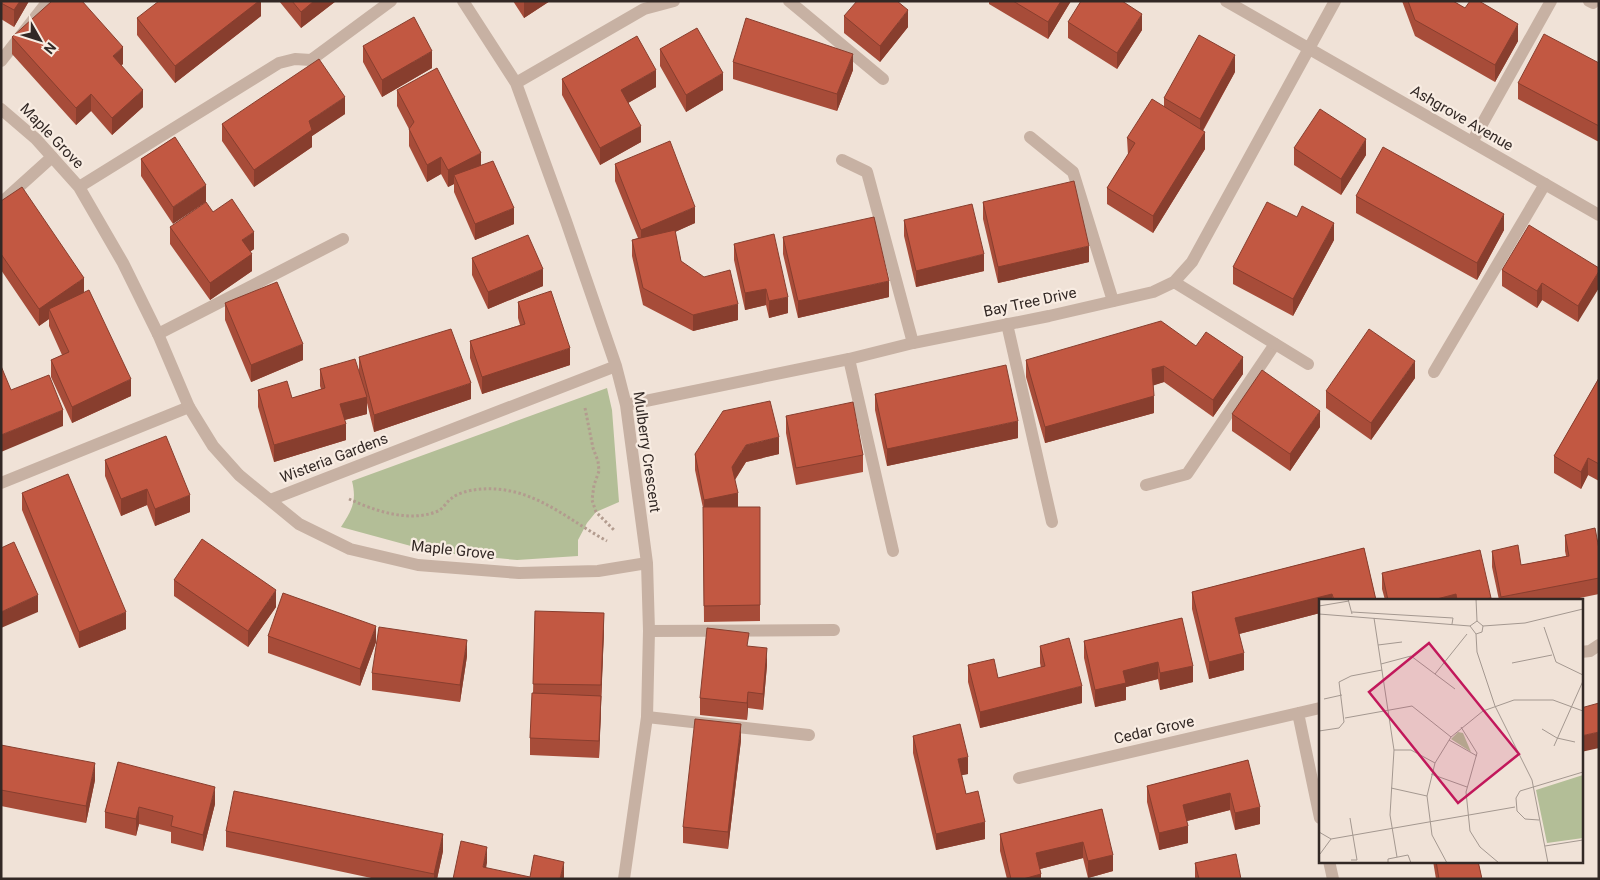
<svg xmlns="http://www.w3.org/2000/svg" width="1600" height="880" font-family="Roboto,sans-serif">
  <rect width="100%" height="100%" fill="#f0e2d7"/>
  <path fill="#b3be97" d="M607,388L612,410L619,502L596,512L587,523L578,540V556L517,560L433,552L341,527C352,510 357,501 352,481Z"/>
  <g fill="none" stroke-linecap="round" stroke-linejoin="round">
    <path stroke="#b29b8e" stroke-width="3" stroke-dasharray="2.5 2.5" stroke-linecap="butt" d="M585,408L593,448L598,461L599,471L594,485L592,500L596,512L614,530
      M349,499C375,511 410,523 438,511C444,508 447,501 452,498C456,494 467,491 473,490C529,482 563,517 607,541"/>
    <path stroke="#c7b1a3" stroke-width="12" d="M789,1L883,79
      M1589,1L1593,3
      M1,61L48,1
      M1030,137L1073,172L1113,301
      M1472,142L1551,1
      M842,160L867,172L913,343
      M1,203L52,157
      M1007,324L1052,522
      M158,334L343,239
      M849,359L893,551
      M1434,372L1545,184
      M1,483L189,407
      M1146,485L1187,474L1275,344
      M649,631L834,630
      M647,717L809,735"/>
    <path stroke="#c7b1a3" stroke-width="12" d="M463,1L516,83L566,221L616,366L626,405L647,563L649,631L647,717L624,879
      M1226,1L1599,215
      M516,83L644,9L674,1
      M1,109L36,139L79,187L123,263L158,334L189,407L213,446L239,475L299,524L350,549L418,565L519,573L598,571L647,563
      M79,187L279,63L295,59L311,60L391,1
      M1174,282L1308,364
      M626,405L849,359L913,343L1049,316L1153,292L1174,282L1192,262L1335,1
      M270,500L616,366
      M1581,652L1590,651L1599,645
      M1298,713L1320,818
      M1019,778L1320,708
      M1329,861L1333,879"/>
  </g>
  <path fill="#a74c39" d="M1,1H29L14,27L1,19Z
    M261,1V16L175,83L137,35V18Z
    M279,1H336L301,28Z
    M513,1H550L524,18Z
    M989,1H1071L1048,39L989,4Z
    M1402,1H1453L1518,41L1495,82L1415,36Z
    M844,16L908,27L880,62L844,33Z
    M1068,22L1142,30L1117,69L1068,38Z
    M12,37L123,64L121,65L143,107L112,135L91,111L76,125L12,54Z
    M363,46L432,68L382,97L363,62Z
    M660,49L723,90L686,112L660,66Z
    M733,62L853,70L837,111L733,79Z
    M1599,63V142L1518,99V83Z
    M1235,72L1203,131L1205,149L1153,233L1107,204V188L1128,155L1127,138L1164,106V98Z
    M562,79L656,87L628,103L641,142L600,165L562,95Z
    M397,90L481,165L514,224L475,240L454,192V184L448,187L441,174L427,182L409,146V129L397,106Z
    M345,114L312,136V147L254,187L222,141V124Z
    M175,137L173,224L141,176V159Z
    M1294,148L1366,155L1341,195L1294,165Z
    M615,164L695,223L675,232L681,261L738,320L693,331L643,305L632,256V240L638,238L615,181Z
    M1356,196L1504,230L1477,280L1356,213Z
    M1,201L84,292L131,396L72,423L51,377V360L62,355L49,326V319L39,326L1,270Z
    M983,202L1089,262L998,283L983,219Z
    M213,212L254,249L250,252L252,271L210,300L170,244V227Z
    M904,220L984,271L916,287L904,236Z
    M783,237L889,297L798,318L783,254Z
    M1334,240L1293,316L1233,284V267Z
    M734,244L788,313L769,318L766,305L745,310L734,260Z
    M472,258L543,286L488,309L472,275Z
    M1599,268L1578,322L1542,300L1537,308L1502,286V270Z
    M518,302L570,365L482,394L470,358V341L520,325L518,318Z
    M225,303L303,360L251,382L225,320Z
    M1196,346L1243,374L1213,417L1164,382L1153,385L1154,413L1045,443L1026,377V360Z
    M359,357L471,399L374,432L367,403V414L345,420L346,440L274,462L258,407V390L292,398L321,389L320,386V369L359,372Z
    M1415,378L1371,440L1326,408V391Z
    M1599,378V481L1588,475L1581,489L1554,473V456Z
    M875,394L1018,438L887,466L875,410Z
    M1232,414L1320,427L1290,471L1232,431Z
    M786,416L863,455V472L796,485L786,433Z
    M695,454H779L746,462L735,480L738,507H760V621L704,622L703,508L695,470Z
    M105,460L190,512L155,526L147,505L121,516L105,476Z
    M22,493L126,629L79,648L22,510Z
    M1565,535L1599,549V594L1570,600H1499L1492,567V551L1521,565L1566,556L1565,551Z
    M1364,548L1376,600H1320V613L1239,634L1244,670L1209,679L1192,609V592Z
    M1382,573L1491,600H1385L1382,589Z
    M174,580L276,607L248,647L174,596Z
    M535,611L604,630L599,758L530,755V738L533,693Z
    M1182,618L1193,682L1160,690L1158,679L1126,687V700L1095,707L1084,658V641Z
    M268,636L376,642L360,686L268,653Z
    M749,646L767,665L763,710L748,708L747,720L700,715V698Z
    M1040,646L1082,703L980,728L968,682V665L998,678L1041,668L1040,663Z
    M467,656L460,702L372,690V673Z
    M913,736L968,774L961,775L966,794L985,839L936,850L913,753Z
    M741,740L728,849L683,843V827Z
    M1,745L95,780L86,823L1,806Z
    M1248,760L1260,824L1235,830L1230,810L1187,821L1188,843L1159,850L1147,802V786Z
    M118,762L215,804L203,851L171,843V832L139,824L136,836L105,828V812Z
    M1102,809L1113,871L1088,878L1083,858L1040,869L1041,879H1007L1000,851V834Z
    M226,831L443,851L437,879H376L226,847Z
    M1433,861H1478L1482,879H1436Z
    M1195,863L1241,879H1195Z"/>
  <path fill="#883e2e" d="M20,1H29L14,27V10Z
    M259,1H261V16L175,83V66Z
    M314,1H336L301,28V12Z
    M524,1H550L524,18Z
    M1061,1H1071L1048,39V22Z
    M908,10V27L880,62V46Z
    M1142,14V30L1117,69V53Z
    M1518,24V41L1495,82V65Z
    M123,47V64L113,73V56Z
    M432,51V68L382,97V80Z
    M853,54V70L837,111V94Z
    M1235,55V72L1200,135V119Z
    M656,70V87L621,107V90Z
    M723,73V90L686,112V95Z
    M143,90V107L112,135V118Z
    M91,94V111L76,125V108Z
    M345,97V114L312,136V147L254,187V170L309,121Z
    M641,126V142L600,165V148Z
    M1205,132V149L1153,233V216Z
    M1366,139V155L1341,195V179Z
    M481,153V170L454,175V184L448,187V170Z
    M441,157V174L427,182V165Z
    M206,185V202L173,224V207Z
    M695,207V223L641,247V230Z
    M514,208V224L475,240V224Z
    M1504,214V230L1477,280V263Z
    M1334,223V240L1293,316V299Z
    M254,232V249L242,257V240Z
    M1089,246V262L998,283V267Z
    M252,254V271L210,300V283Z
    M984,254V271L916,287V271Z
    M543,269V286L488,309V292Z
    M1599,271V288L1578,322V306Z
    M84,278V295L49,309V319L39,326V309Z
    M889,281V297L798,318V301Z
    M1542,283V300L1537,308V291Z
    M766,289V305L745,310V293Z
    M788,297V313L769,318V301Z
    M738,304V320L693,331V315Z
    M303,344V360L251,382V365Z
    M570,348V365L482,394V377Z
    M1243,357V374L1213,417V400Z
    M1415,361V378L1371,440V423Z
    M1164,366V382L1152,386V369Z
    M131,379V396L72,423V407Z
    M471,383V399L374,432V415Z
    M1154,396V413L1045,443V427Z
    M367,397V414L340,421V404Z
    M63,410V426L1,452V435Z
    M1320,411V427L1290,471V454Z
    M1018,421V438L887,466V449Z
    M346,424V440L274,462V445Z
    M779,437V454L746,462L732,484V467L746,445Z
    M1588,458V475L1581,489V472Z
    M147,489V505L121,516V499Z
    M738,493V509L704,516V500Z
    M190,495V512L155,526V509Z
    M276,590V607L248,647V631Z
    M1332,594V600H1320V613L1235,635V618Z
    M1456,594V600H1433Z
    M38,595V612L1,628V612Z
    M1491,598V600H1480Z
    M126,612V629L79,648V632Z
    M604,613V630L601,702V685Z
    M376,626V642L360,686V669Z
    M467,640V656L460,702V685Z
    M767,648V665L763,710V694Z
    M1244,653V670L1209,679V662Z
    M1158,662V679L1126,687V700L1095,707V690L1123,671Z
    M1193,666V682L1160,690V673Z
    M1082,686V703L980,728V712Z
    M748,692V708L747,720V703Z
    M601,696V713L599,758V741Z
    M741,724V740L728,849V832Z
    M1599,732V748L1581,752V736Z
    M968,757V774L958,776V759Z
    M95,763V780L86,823V806Z
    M215,787V804L203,851V835Z
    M1230,793V810L1183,822V805Z
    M139,807V824L136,836V819Z
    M1260,807V824L1235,830V813Z
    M985,822V839L936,850V834Z
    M1188,826V843L1159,850V833Z
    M443,834V851L437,879H434V874Z
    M1083,842V858L1036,870V853Z
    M487,847V863L484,879L483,867Z
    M1113,855V871L1088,878V861Z
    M564,862V879H560Z
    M1041,874V879H1023Z"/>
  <path fill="#c25842" stroke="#883e2e" d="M1,1H20L14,10L1,3Z
    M52,1H82L123,47L113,56L143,90L112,118L91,94L76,108L12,37Z
    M159,1H259L175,66L137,18Z
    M292,1H314L301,12Z
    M857,1H897L908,10L880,46L844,16Z
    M1013,1H1061L1048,22Z
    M1081,1H1122L1142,14L1117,53L1068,22Z
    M1408,1H1453L1465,8L1470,1H1479L1518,24L1495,65L1415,20Z
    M414,17L432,51L382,80L363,46Z
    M746,18L853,54L837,94L733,62Z
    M697,28L723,73L686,95L660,49Z
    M1544,34L1599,63V126L1518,83Z
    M1199,35L1235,55L1200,119L1164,98Z
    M637,36L656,70L621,90L641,126L600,148L562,79Z
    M319,59L345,97L309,121L312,130L254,170L222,124Z
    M437,68L481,153L448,170L441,157L427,165L409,129L414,122L397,90Z
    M1152,99L1205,132L1153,216L1107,188L1135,143L1127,138Z
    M1320,109L1366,139L1341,179L1294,148Z
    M175,137L206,185L173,207L141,159Z
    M670,141L695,207L641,230L615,164Z
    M1383,147L1504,214L1477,263L1356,196Z
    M493,161L514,208L475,224L454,175Z
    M1074,181L1089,246L998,267L983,202Z
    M22,187L84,278L39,309L1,254V201Z
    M232,199L254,232L242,240L252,254L210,283L170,227L206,202L213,212Z
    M1267,202L1297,217L1302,206L1334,223L1293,299L1233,267Z
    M972,204L984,254L916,271L904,220Z
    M874,217L889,281L798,301L783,237Z
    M1529,225L1599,268V271L1578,306L1542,283L1537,291L1502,270Z
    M675,230L681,261L704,277L730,270L738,304L693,315L643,288L632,240Z
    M774,234L788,297L769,301L766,289L745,293L734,244Z
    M528,235L543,269L488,292L472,258Z
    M277,282L303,344L251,365L225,303Z
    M89,290L131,379L72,407L51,360L69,352L49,309Z
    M551,291L570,348L482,377L470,341L525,324L518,302Z
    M1161,321L1196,346L1206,332L1243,357L1213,400L1164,366L1152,369L1154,396L1045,427L1026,360Z
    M451,329L471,383L374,415L359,357Z
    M1369,329L1415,361L1371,423L1326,391Z
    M355,359L367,397L340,404L346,424L274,445L258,390L287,381L292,398L325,388L320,369Z
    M1006,365L1018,421L887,449L875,394Z
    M1,366L11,390L49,375L63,410L1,435Z
    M1262,370L1320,411L1290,454L1232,414Z
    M1599,378V464L1588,458L1581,472L1554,456Z
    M770,401L779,437L746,445L732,467L738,493L704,500L695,454L723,411Z
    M853,402L863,455L796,468L786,416Z
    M166,436L190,495L155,509L147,489L121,499L105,460Z
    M68,474L126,612L79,632L22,493Z
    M703,507H760V605L704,606Z
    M1595,528L1599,549V578L1501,597L1492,551L1518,545L1521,565L1569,556L1565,535Z
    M202,539L276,590L248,631L174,580Z
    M14,542L38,595L1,612V548Z
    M1364,548L1376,600H1334L1332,594L1235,618L1244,653L1209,662L1192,592Z
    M1480,550L1491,598L1480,600H1457L1456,594L1433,600H1388L1382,573Z
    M283,593L376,626L360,669L268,636Z
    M535,611L604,613L601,685L533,684Z
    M1182,618L1193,666L1160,673L1158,662L1123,671L1126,683L1095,690L1084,641Z
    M379,627L467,640L460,685L372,673Z
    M707,628L749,633L747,646L767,648L763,694L748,692L747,703L700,698Z
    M1069,638L1082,686L980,712L968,665L994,659L998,678L1045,666L1040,646Z
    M532,693L601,696L599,741L530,738Z
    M1599,703V732L1581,736V708Z
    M695,719L741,724L728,832L683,827Z
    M960,724L968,757L958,759L966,794L978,791L985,822L936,834L913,736Z
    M1,745L95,763L86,806L1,790Z
    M1248,760L1260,807L1235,813L1230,793L1183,805L1188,826L1159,833L1147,786Z
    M118,762L215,787L203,835L171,826L173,816L139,807L136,819L105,812Z
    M234,791L443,834L434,874L226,831Z
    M1102,809L1113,855L1088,861L1083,842L1036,853L1041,874L1023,879H1011L1000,834Z
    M461,841L487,847L483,867L530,877L534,855L564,862L560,879H453Z
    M1236,854L1241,879H1199L1195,863Z
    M1436,861H1478L1482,879H1439Z"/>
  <g text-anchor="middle" stroke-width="4.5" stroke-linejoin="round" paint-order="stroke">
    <g font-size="15" fill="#322825" stroke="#f8ece2">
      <text transform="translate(1462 118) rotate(30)" y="5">Ashgrove Avenue</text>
      <text transform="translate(52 136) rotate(46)" y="5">Maple Grove</text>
      <text transform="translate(1030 302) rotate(-12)" y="5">Bay Tree Drive</text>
      <text transform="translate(647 452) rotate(82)" y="5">Mulberry Crescent</text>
      <text transform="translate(334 458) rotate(-21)" y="5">Wisteria Gardens</text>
      <text transform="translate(453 550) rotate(6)" y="5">Maple Grove</text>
      <text transform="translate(1154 730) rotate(-13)" y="5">Cedar Grove</text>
    </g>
  </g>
  <g transform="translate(1319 599)">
    <rect width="264" height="264" fill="#f0e2d7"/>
    <path d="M139,133L144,134L152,153L132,140ZM264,176V239L228,244L217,191Z" fill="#b3be97"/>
    <path fill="none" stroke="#a49890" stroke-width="1" d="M29,0L33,15M157,0L158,22M0,7L30,2M33,13L134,19L133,25M0,15L151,27M55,19L75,151L71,216L78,258M151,27L157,35L163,33L164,27M151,27L158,22L164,27M164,27L206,24L264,10M225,28L237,63L264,76M157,35L158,53L176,107L213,181L229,264M59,46L83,43M193,64L233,56M62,65L92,57L136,90M116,75L148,35M5,100L23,96M26,119L93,107L132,138M142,128L158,154L147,193L151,232L161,248L180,264M223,130L238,139L256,143M0,132L20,129L25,123L20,83L32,77L63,71M130,141L158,157M235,147L264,82M75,151H92L116,164M112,175L148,188M72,189L108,197M31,219L38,261H32M220,221L206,220L198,212L197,199L201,192L264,173M0,233L12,240L196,208M226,247L264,241M1,255L12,240M69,264V260L89,256L92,264M128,264L113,236L108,197L116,164L132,138L164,112L195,101H234L264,112"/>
    <path fill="#c2185b" fill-opacity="0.15" stroke="#c2185b" stroke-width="2.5" d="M110,44L200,155L139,204L50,93Z"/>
    <rect width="264" height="264" fill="none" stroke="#322825" stroke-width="2.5"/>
  </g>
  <rect width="1600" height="880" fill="none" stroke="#322825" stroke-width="5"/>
  <g transform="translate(40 40) rotate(129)" stroke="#f8ece2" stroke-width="4" paint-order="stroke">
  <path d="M0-4L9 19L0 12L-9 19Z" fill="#322825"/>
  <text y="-8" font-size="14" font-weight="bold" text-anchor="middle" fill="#322825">N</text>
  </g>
</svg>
